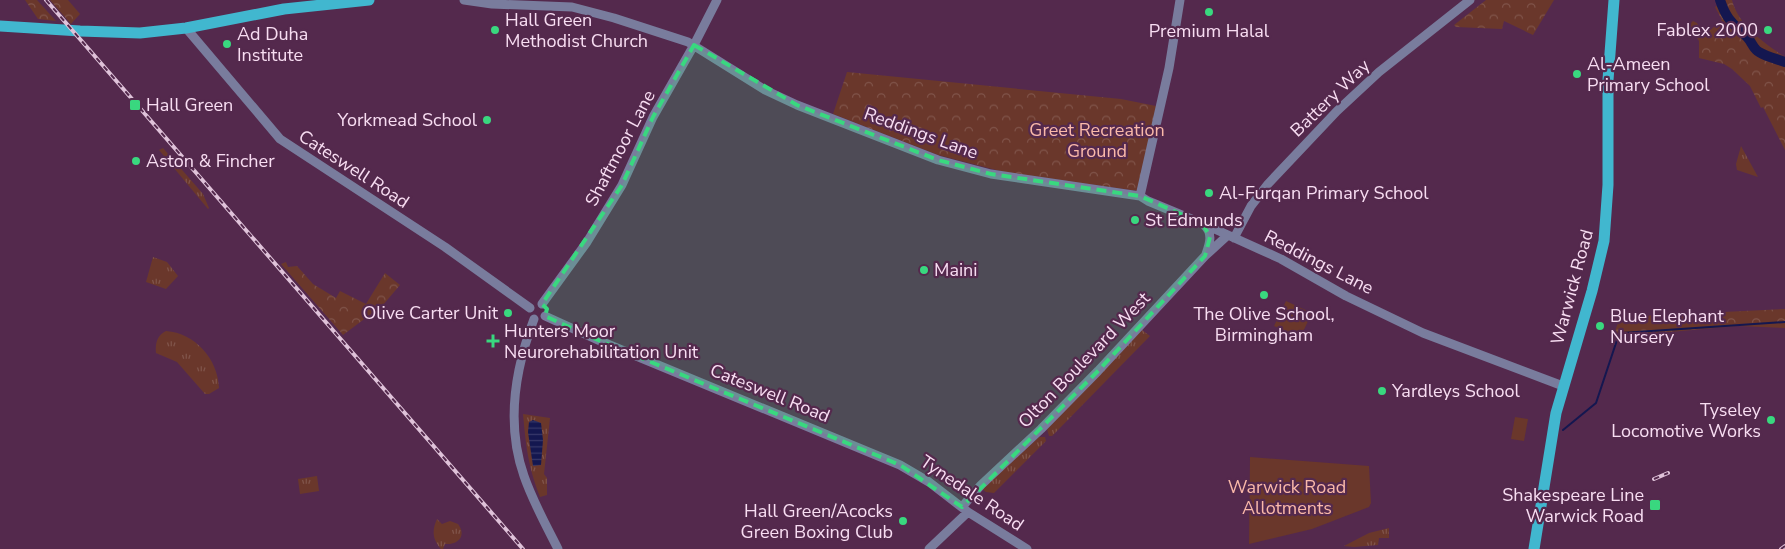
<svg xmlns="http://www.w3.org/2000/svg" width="1785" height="549" font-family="'Nunito Sans',sans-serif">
  <defs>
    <pattern id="grass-tufts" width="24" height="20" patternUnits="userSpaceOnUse" patternTransform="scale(1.25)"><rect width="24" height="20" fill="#6a372b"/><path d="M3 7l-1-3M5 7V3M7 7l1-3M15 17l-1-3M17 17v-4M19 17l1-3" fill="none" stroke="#80544a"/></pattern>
    <pattern id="forest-crowns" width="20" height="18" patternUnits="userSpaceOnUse" patternTransform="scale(1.25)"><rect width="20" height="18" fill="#6a372b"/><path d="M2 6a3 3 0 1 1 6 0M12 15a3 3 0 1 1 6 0" fill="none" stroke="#80544a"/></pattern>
    <pattern id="water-rules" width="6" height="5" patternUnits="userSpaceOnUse" patternTransform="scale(1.25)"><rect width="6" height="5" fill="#141750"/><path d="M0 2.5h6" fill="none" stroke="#37386a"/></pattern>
  </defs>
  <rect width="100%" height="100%" fill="#54294d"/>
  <path fill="url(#grass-tufts)" d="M1741,146L1758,177L1737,170L1736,164Z
    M163,148L203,194L209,208L208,209L159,150Z
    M153,257L167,262L178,276L166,289L146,282Z
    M1142,330L1150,336L1058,430L1052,436H1049L1047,429Z
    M166,331C195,333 218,359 219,388L209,394H205L177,362L156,353C155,344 157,335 166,331Z
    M523,414L550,418L544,474L547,478V495L540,497C528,466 526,446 523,414Z
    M1039,437H1045L1046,441L994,493L986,492L982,489Z
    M317,476L319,491L300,494L298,479Z
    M437,519L442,524L450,521L458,524C467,536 458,545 445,544L443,549H441C432,539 432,530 437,519Z
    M1389,528V538H1379L1378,545L1354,547L1344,546L1369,533Z"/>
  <path fill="url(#forest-crowns)" d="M25,0H37L56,21L38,19Z
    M50,0H68L80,14L71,24Z
    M1486,0H1554L1533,35L1504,21L1502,29L1456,27L1454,25Z
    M1722,0H1732C1738,25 1764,43 1785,57V150L1763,107L1761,108L1750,86L1732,69L1724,64L1699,58V41L1689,25L1693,21L1697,23L1705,37L1711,33L1709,31L1722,20L1715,7L1722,3Z
    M847,72L1121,99L1156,106L1138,191L1004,172L938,155L833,114Z
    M286,262L288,267L297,266L313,284L336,298L340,291L366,304L385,273L400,285L383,305L343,335L281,264Z
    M1785,309V328L1738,326L1613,337L1620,317Z"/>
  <path fill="#6a372b" d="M1286,301L1312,313L1300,338L1274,326Z
    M1515,417L1528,419L1524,441L1511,439Z
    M1250,457L1369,466L1371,503L1369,507L1312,529L1249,544Z"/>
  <path fill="url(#water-rules)" d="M533,420L541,423L543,440L541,465L533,466L528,432L529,422Z"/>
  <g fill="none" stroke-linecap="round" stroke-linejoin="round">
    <path stroke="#141750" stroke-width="2" d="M1563,430L1596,403L1617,340L1622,333L1785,322"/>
    <path stroke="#141750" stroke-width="10" d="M1720,0C1727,21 1733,23 1747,37C1752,42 1753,49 1759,52C1767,57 1777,59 1785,62"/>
    <path stroke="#797c9d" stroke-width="9" d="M464,0L492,4L572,7L614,18L688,42L765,90L797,105L938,160L991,174L1140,196L1148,201L1208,226L1281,259L1346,296L1423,333L1563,386
      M186,28L280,139L445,247L530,308
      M1140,196L1169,68L1180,0
      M1204,225C1213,233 1210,243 1206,254
      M1234,238L1251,206L1268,184L1337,111L1379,72L1470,0
      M542,304L587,242L622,185L653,117L694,45L717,0
      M545,316L600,341L900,465L929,482L968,512L1027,549
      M534,319C515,369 506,425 524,476C533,502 546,525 558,549
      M962,507L981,485L1041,429L1098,371L1205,256L1228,235
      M929,549L968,512"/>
    <path stroke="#41b7cf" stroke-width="11" d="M0,26L80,31L140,33L186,28L284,9L369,0
      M1534,549L1556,413L1592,291L1604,241L1608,185V80L1614,0"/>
    <defs>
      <path id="rail" d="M46,0L523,549
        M1654,479L1668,473
        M1781,549L1785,546"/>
    </defs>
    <use href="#rail" stroke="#dfc2d9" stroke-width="4"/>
    <use href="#rail" stroke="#54294d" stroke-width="2" stroke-dasharray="5.5" stroke-linecap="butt"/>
  </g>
  <path fill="#39d87f" fill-opacity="0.2" stroke="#39d87f" stroke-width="4" stroke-dasharray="10 6" stroke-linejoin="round" d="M694,45L797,105L938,160L991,174L1140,196L1203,224L1210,237L1205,256L1098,371L962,507L900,465L600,341L545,316L547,309L542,304L622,185L653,117Z"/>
  <g fill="#39d87f" stroke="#54294d" stroke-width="2">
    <circle cx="1209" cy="12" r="5"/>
    <circle cx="495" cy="30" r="5"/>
    <circle cx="1768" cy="30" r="5"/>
    <circle cx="227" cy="44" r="5"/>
    <circle cx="1577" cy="74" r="5"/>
    <rect x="129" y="99" width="12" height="12" rx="2.5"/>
    <circle cx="487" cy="120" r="5"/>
    <circle cx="136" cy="161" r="5"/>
    <circle cx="1209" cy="193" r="5"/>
    <circle cx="1135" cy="220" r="5"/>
    <circle cx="924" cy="270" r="5"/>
    <circle cx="1264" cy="295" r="5"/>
    <circle cx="508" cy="313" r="5"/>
    <circle cx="1600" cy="326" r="5"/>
    <path d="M490.5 333.5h5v5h5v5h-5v5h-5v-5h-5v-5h5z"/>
    <circle cx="1382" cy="391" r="5"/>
    <circle cx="1771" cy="420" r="5"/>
    <rect x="1649" y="499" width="12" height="12" rx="2.5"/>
    <circle cx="903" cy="521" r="5"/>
  </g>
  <g text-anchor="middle" stroke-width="4.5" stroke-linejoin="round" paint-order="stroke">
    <g font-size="18" fill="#f8ddf2" stroke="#54294d" text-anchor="start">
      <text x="505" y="26">Hall Green<tspan x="505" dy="21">Methodist Church</tspan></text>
      <text x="1758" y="36" text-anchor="end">Fablex 2000</text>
      <text x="1209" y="37" text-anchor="middle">Premium Halal</text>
      <text x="237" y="40">Ad Duha<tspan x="237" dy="21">Institute</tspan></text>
      <text x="1587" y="70">Al-Ameen<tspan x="1587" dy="21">Primary School</tspan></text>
      <text x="146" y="111">Hall Green</text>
      <text x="477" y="126" text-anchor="end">Yorkmead School</text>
      <text x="146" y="167">Aston &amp; Fincher</text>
      <text x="1219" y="199">Al-Furqan Primary School</text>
      <text x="1145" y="226">St Edmunds</text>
      <text x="934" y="276">Maini</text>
      <text x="498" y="319" text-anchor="end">Olive Carter Unit</text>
      <text x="1264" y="320" text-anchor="middle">The Olive School,<tspan x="1264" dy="21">Birmingham</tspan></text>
      <text x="1610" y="322">Blue Elephant<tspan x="1610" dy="21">Nursery</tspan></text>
      <text x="504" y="337">Hunters Moor<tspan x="504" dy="21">Neurorehabilitation Unit</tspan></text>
      <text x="1392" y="397">Yardleys School</text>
      <text x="1761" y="416" text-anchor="end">Tyseley<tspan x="1761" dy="21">Locomotive Works</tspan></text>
      <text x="1644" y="501" text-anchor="end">Shakespeare Line<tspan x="1644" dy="21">Warwick Road</tspan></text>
      <text x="893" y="517" text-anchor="end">Hall Green/Acocks<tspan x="893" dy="21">Green Boxing Club</tspan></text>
    </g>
    <g font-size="18" fill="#f8ddf2" stroke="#54294d">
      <text transform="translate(1330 98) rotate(-44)" y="6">Battery Way</text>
      <text transform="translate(921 133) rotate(20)" y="6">Reddings Lane</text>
      <text transform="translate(620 148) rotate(-62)" y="6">Shaftmoor Lane</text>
      <text transform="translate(354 169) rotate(33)" y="6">Cateswell Road</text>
      <text transform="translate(1319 262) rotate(27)" y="6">Reddings Lane</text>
      <text transform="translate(1572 287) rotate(-75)" y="6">Warwick Road</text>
      <text transform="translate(1084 360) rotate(-46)" y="6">Olton Boulevard West</text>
      <text transform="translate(770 393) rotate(22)" y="6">Cateswell Road</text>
      <text transform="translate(972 493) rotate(34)" y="6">Tynedale Road</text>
    </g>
    <g font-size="18" fill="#fab9a9" stroke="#54294d">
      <text x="1097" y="136">Greet Recreation<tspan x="1097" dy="21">Ground</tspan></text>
      <text x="1287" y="493">Warwick Road<tspan x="1287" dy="21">Allotments</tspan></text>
    </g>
  </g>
</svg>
